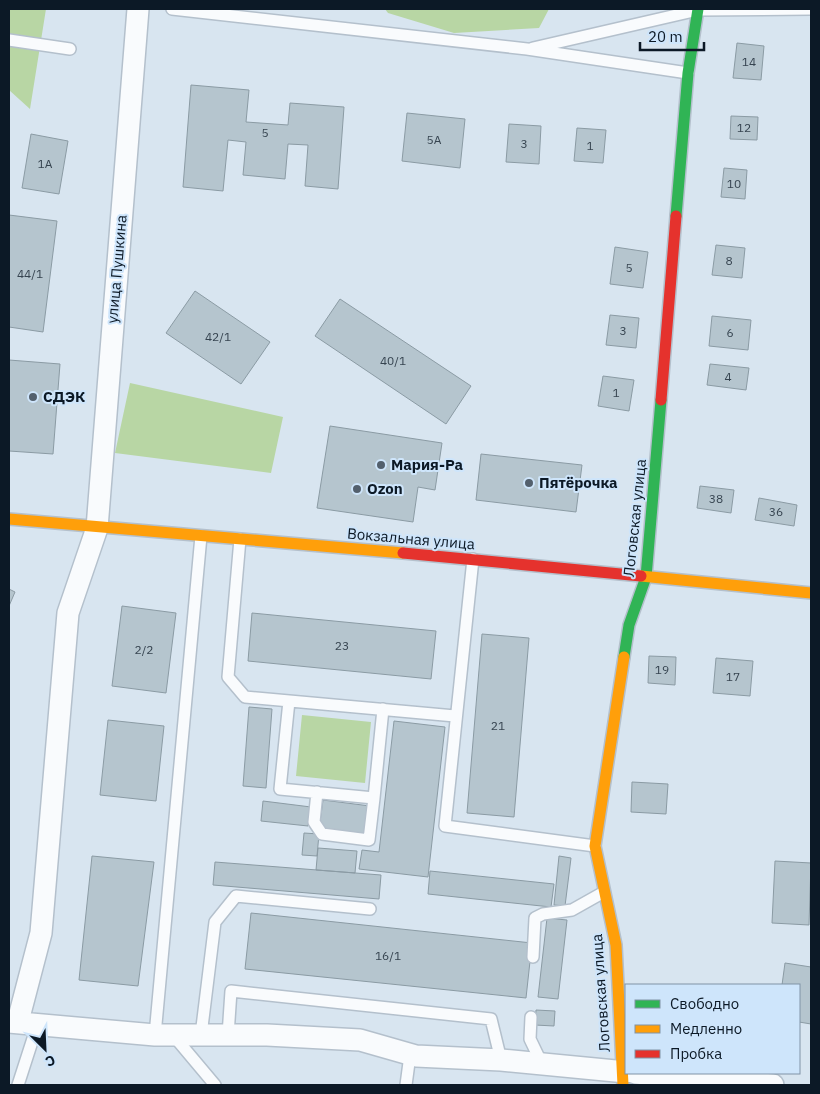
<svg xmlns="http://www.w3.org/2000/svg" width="820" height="1094" font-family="'IBM Plex Sans',sans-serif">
  <rect width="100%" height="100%" fill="#d8e5f0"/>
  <path fill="#b8d6a4" d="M9,9H46L30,109L9,90Z
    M385,9H549L539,28L454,33L388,13Z
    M130,383L283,417L271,473L115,453Z
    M302,715L371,722L365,783L296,776Z"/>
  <path fill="#b5c5ce" stroke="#8b9ba4" d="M737,43L764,46L761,80L733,78Z
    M191,85L249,90L246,122L288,125L290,103L344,107L338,189L305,186L308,145L288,144L285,179L243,175L246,142L228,140L223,191L183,187Z
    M407,113L465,119L460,168L402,161Z
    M731,116L758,117L757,140L730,139Z
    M509,124L541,126L539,164L506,162Z
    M577,128L606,130L603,163L574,161Z
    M31,134L68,141L59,194L22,188Z
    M724,168L747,170L745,199L721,197Z
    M9,215L57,221L43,332L9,327Z
    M716,245L745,248L742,278L712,275Z
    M615,247L648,252L643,288L610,284Z
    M195,291L270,342L241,384L166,333Z
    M340,299L471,386L446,424L315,336Z
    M610,315L639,318L636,348L606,345Z
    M712,316L751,320L748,350L709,346Z
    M9,360L60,364L53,454L9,451Z
    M710,364L749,368L746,390L707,385Z
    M603,376L634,380L629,411L598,406Z
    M330,426L442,443L435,490L418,487L413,522L317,508Z
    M481,454L582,465L576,512L476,500Z
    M700,486L734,490L731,513L697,508Z
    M759,498L797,505L794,526L755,520Z
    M9,589L15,592L9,606Z
    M122,606L176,613L166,693L112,686Z
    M252,613L436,631L431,679L248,661Z
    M482,634L529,638L514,817L467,813Z
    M649,656L676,657L675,685L648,683Z
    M716,658L753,661L750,696L713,693Z
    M249,707L272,709L266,788L243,786Z
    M108,720L164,726L156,801L100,795Z
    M394,721L445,727L428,877L359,869L362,850L379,852Z
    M632,782L668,784L666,814L631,812Z
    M323,800L370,806L366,835L319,829Z
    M263,801L311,807L308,826L261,821Z
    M304,833L319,834L317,856L302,855Z
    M318,848L357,851L355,873L316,870Z
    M92,856L154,862L138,986L79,980Z
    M559,856L571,858L565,906L554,905Z
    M775,861L811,863L809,925L772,923Z
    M215,862L381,875L379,899L213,885Z
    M430,871L554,884L551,907L428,894Z
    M251,913L532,943L526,998L245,969Z
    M547,918L567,920L558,999L538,997Z
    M785,963L811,967V1024L799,1022V985H782Z
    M536,1010L555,1011L554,1026L535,1025Z"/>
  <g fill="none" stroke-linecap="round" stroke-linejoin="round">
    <defs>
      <path id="lane" d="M172,9L527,49L688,73
        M9,40L70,49
        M533,48L698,10L811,9
        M240,539L228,677L245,697L455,716
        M473,559L445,826L595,846
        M289,701L280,789L374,798L383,709
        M317,792L314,822L322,834L369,840L374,798
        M533,957L535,918L543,914L572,910L604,892
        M531,1017L530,1039L542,1064
        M155,1035L201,536
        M173,1035L215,1085
        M201,1035L215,922L236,896L370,909
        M228,1035L231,991L491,1019L501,1060
        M18,1085L38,1023
        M406,1085L410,1055"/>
      <path id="street" d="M18,1021L41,933L68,613L97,528L138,9
        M9,1022L155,1035H267L360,1040L416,1056L501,1060L626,1072
        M635,1073L773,1085"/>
      <path id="fast" d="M676,216L688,73L698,9
        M624,657L629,625L646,577L661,400"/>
      <path id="slow" d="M9,519L403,553
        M641,576L811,593
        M623,1085L616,945L595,846L624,657"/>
      <path id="jam" d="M661,400L676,216
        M403,553L641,576"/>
    </defs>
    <use href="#lane" stroke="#b4c0cc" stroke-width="14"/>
    <use href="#street" stroke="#b4c0cc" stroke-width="24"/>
    <use href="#fast" stroke="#b4c0cc" stroke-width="14"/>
    <use href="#slow" stroke="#b4c0cc" stroke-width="14"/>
    <use href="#jam" stroke="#b4c0cc" stroke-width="14"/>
    <use href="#lane" stroke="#f9fbfd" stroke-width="11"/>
    <use href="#street" stroke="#f9fbfd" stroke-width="21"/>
    <use href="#fast" stroke="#30b455" stroke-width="11"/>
    <use href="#slow" stroke="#ff9f0a" stroke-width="11"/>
    <use href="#jam" stroke="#e5322d" stroke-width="11"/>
  </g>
  <g fill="#53606d" stroke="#cee5fb" stroke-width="2">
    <circle cx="33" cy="397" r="5"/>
    <circle cx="381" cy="465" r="5"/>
    <circle cx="529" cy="483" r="5"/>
    <circle cx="357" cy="489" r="5"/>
  </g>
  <g text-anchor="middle" stroke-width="4" stroke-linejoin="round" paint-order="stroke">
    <g font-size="12" fill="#364450">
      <text x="749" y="66">14</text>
      <text x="744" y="132">12</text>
      <text x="265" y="137">5</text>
      <text x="434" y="144">5А</text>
      <text x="524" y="148">3</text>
      <text x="590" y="150">1</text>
      <text x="45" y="168">1А</text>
      <text x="734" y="188">10</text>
      <text x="729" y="265">8</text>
      <text x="629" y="272">5</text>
      <text x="30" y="278">44/1</text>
      <text x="623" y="335">3</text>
      <text x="730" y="337">6</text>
      <text x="218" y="341">42/1</text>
      <text x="393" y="365">40/1</text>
      <text x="728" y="381">4</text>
      <text x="616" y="397">1</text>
      <text x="716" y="503">38</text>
      <text x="776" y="516">36</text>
      <text x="342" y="650">23</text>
      <text x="144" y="654">2/2</text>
      <text x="662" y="674">19</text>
      <text x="733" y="681">17</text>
      <text x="498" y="730">21</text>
      <text x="388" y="960">16/1</text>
    </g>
    <g font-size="15" fill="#0c1926" stroke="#cee5fb">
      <text transform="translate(117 269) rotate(-85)" y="5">улица Пушкина</text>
      <text transform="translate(635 518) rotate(-84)" y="5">Логовская улица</text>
      <text transform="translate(411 539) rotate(5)" y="5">Вокзальная улица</text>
      <text transform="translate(601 993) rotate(-94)" y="5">Логовская улица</text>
    </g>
    <g font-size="15" font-weight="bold" fill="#0c1926" stroke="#cee5fb" text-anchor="start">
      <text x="43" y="402">СДЭК</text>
      <text x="391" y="470">Мария-Ра</text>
      <text x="539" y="488">Пятёрочка</text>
      <text x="367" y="494">Ozon</text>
    </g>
  </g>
  <rect width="820" height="1094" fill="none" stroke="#0c1926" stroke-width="20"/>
  <rect x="625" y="984" width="175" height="90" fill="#cee5fb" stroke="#8093a6"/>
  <rect x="635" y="1000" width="25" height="8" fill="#30b455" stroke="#8093a6"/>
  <text x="670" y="1009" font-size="15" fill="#0c1926">Свободно</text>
  <rect x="635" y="1025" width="25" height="8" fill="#ff9f0a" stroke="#8093a6"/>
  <text x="670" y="1034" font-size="15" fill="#0c1926">Медленно</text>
  <rect x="635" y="1050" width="25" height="8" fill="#e5322d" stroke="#8093a6"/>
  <text x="670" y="1059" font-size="15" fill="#0c1926">Пробка</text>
  <g transform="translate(45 1049) rotate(156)" stroke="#cee5fb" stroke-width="4" paint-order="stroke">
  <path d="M0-4L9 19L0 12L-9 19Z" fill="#0c1926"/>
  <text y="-8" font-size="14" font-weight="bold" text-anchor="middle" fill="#0c1926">С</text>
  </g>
  <path d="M640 42v8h64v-8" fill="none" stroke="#0c1926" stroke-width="2.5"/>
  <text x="648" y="42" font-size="15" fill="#0c1926" stroke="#cee5fb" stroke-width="4" paint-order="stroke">20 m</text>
</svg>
